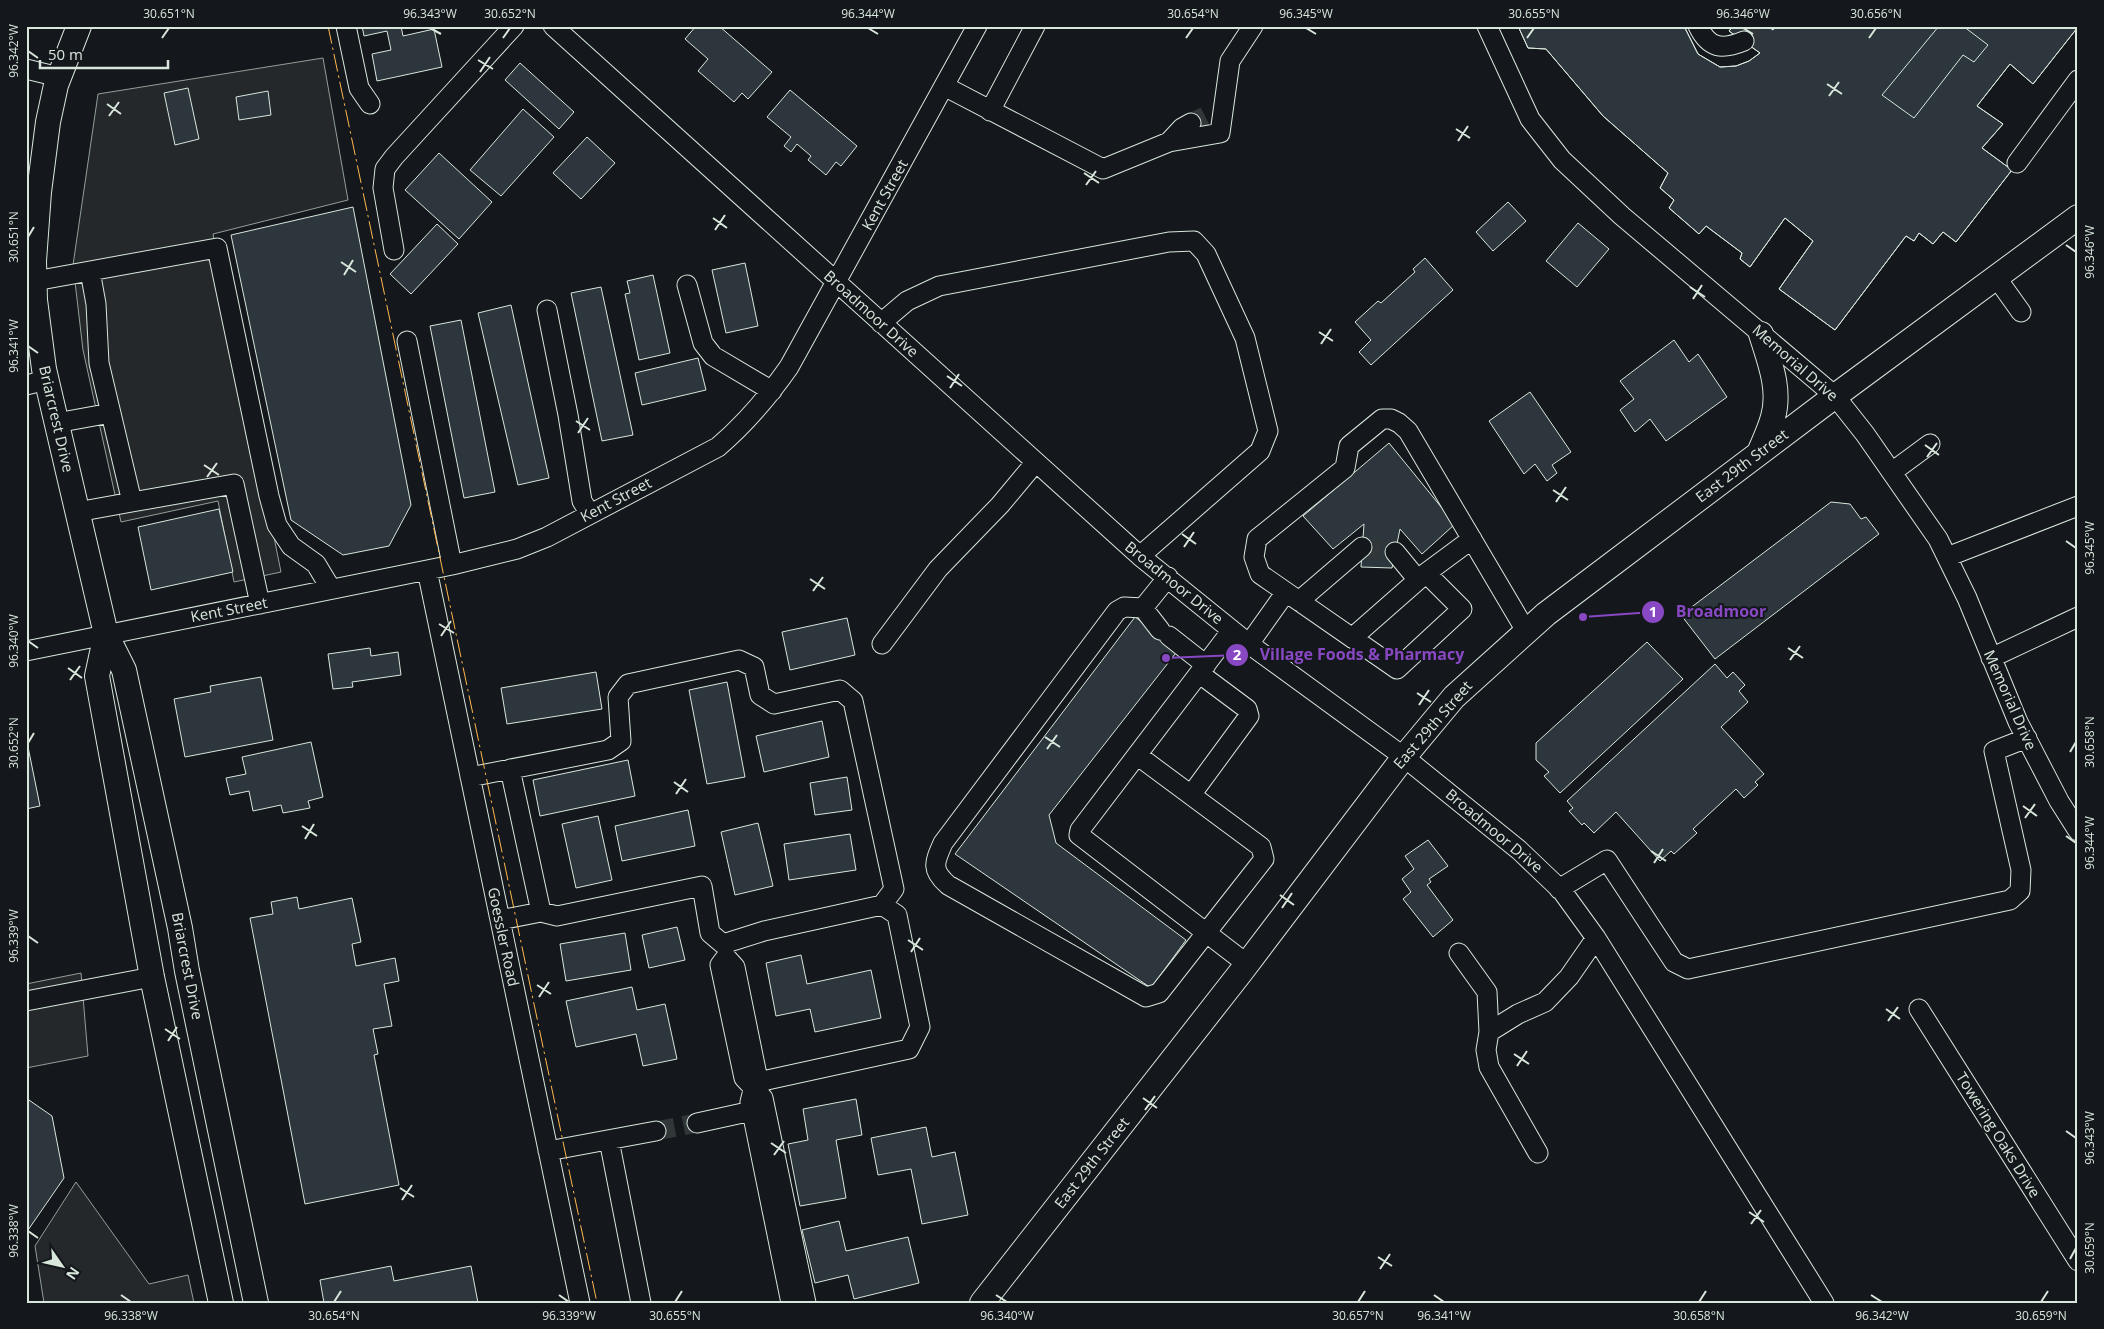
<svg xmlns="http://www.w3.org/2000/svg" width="2104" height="1329" font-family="'Open Sans',sans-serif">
  <rect width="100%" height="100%" fill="#14181c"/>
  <path fill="#24282b" stroke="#939e99" d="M323,58L348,200L213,234L281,572L234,582L218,501L121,522L83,350L73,265L98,94Z
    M81,973L88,1056L26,1068V984Z
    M76,1182L149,1284L188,1275L194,1303H44L35,1246Z"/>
  <path fill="#2c363c" stroke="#d8e6dc" d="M362,26H401L403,36L434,29L442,67L377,81L372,54L391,50L387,31L364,36Z
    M696,26H719L772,72L748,99L742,93L734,102L698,71L708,59L685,39Z
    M1518,26H1684L1698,54L1720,67L1736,66L1749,61L1760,53L1729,31L1733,26H1768L1773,30L1776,26H1939L1882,95L1914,118L1963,55L1974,62L1988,45L1963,26L2078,27L2033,84L2010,64L1977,106L2003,124L1982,148L2012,170L1956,242L1943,232L1933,244L1919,233L1914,241L1906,236L1835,330L1779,289L1813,241L1785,218L1750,267L1740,259L1742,253L1706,226L1699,234L1669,208L1674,200L1660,188L1668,173L1603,116L1546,49L1528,48Z
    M1518,26H1684L1698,54L1720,67L1736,66L1749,61L1760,53L1729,31L1733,26H1768L1773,30L1776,26L2078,27L2033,84L2010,64L1977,106L2003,124L1982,148L2012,170L1956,242L1943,232L1933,244L1919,233L1914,241L1906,236L1835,330L1779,289L1813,241L1785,218L1750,267L1740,259L1742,253L1706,226L1699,234L1669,208L1674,200L1660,188L1668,173L1603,116L1546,49L1528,48Z
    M520,63L574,112L559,129L505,80Z
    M188,88L199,139L175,145L164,93Z
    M790,90L857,146L841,166L836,162L826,175L808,160L811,156L797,144L791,152L784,146L791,137L767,117Z
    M268,91L271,115L239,120L236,97Z
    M523,109L554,137L501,196L470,170Z
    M587,137L615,163L581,199L553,173Z
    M439,153L492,202L459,239L405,190Z
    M1508,202L1526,221L1493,251L1476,232Z
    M353,207L411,505L389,546L343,555L291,520L231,235Z
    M1578,223L1609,249L1577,287L1546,261Z
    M437,224L458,244L411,294L390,274Z
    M1425,258L1453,290L1371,365L1359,352L1371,340L1355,322L1378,301L1381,303L1415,272L1413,269Z
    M745,263L758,326L726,333L712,270Z
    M653,275L670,353L639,360L625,294L630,293L627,281Z
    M601,287L633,435L602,441L571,293Z
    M511,305L549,478L518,485L478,313Z
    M461,320L495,492L464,498L430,326Z
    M1674,340L1689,362L1698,354L1727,397L1666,441L1650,419L1635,432L1620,410L1634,399L1620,381Z
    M698,358L706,390L642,405L635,373Z
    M1530,392L1571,452L1552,465L1557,473L1547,481L1535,464L1524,474L1489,421Z
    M1389,443L1455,524L1422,554L1400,529L1392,568L1361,567L1364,524L1333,549L1303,516Z
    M1831,502L1850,504L1861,519L1866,517L1879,534L1715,659L1681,615Z
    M219,509L233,572L151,590L138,527Z
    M1135,617L1179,649L1049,815L1056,843L1186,940L1151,988L955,854Z
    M847,618L855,655L790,670L782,632Z
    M1647,642L1683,679L1560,793L1544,776L1549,772L1536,760V743Z
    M370,648L371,656L398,652L401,675L352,682L353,687L333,689L328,654Z
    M1715,664L1727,678L1733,672L1745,685L1739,691L1748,702L1721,727L1764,774L1755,782L1758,785L1744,798L1736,789L1693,829L1697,833L1674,854L1671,851L1660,861L1616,812L1594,833L1584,823L1582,825L1569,811L1573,808L1567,801Z
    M596,672L602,709L507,724L501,688Z
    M261,677L273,740L185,757L174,699L211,692L210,686Z
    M727,682L745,777L707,784L689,690Z
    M822,721L829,757L764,772L756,736Z
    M26,737L40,806L26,809Z
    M311,742L323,797L308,801L310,808L283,813L281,805L253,811L249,791L230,795L226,778L246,774L242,757Z
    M628,760L635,796L540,816L533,780Z
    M847,777L852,810L815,815L810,783Z
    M688,810L695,846L622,861L615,826Z
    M598,816L612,880L576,888L562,824Z
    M758,823L773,886L735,895L721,832Z
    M850,834L856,870L789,880L784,844Z
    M1428,840L1448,866L1429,879L1431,882L1427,885L1453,920L1433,937L1403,899L1411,892L1402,879L1414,869L1405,856Z
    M297,897L299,909L352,898L361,942L352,944L356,966L395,958L399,981L384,984L392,1026L373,1029L378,1054L374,1055L399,1185L305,1204L250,918L273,914L271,902Z
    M677,927L685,960L649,968L642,935Z
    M625,933L631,970L566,981L560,944Z
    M801,955L807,984L871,970L881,1018L815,1032L810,1009L776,1016L766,963Z
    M632,987L637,1010L665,1004L677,1059L643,1066L636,1034L576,1047L566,1001Z
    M26,1098L52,1116L64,1178L26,1233Z
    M856,1099L862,1135L836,1140L846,1198L800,1206L788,1144L808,1140L803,1109Z
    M926,1127L932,1157L955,1152L968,1215L922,1224L911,1169L878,1175L871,1138Z
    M839,1221L846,1251L908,1237L919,1283L854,1299L848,1275L815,1283L802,1230Z
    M391,1266L394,1281L471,1266L478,1303H324L320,1280Z"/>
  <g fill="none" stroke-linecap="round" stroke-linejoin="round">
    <path stroke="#313739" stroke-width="19" stroke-dasharray="19 9" stroke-linecap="butt" d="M1744,41L1756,26
      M1191,123L1205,116
      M1362,547L1395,552
      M656,1131L697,1123"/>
    <defs>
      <path id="minor" d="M346,26L359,88L370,104
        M553,26L1140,556L1249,644L1404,757L1519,850L1562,891L1596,938L1824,1303
        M1487,26L1530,119L1562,160L1622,216L1835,396L1865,434L1938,539L1967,598L2018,722L2059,801L2078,831
        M1698,26C1709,49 1722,50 1744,41
        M26,69L59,77
        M944,86L1103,169L1169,142L1220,133L1230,61L1253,26
        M990,111L1035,26
        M1169,142L1182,128L1191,123
        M2017,163L2078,80
        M394,250L383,188L385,169L394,157L514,26
        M90,271L96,304L99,363L132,502L234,484L260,604
        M1996,277L2021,312
        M35,281L217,248L269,496L277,525L291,546L316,564L331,589
        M687,285L703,343L713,356L772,391
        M547,310L568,415L582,501L590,514
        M881,323L907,301L939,286L1169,242L1194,241L1206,254L1245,338L1268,431L1260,451L1140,556
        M407,341L452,565
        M26,385L47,380
        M56,423L111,413
        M1892,472L1930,444
        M77,512L132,502
        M1395,552L1418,580
        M1947,557L2078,506
        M427,570L580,1303
        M1426,573L1462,609L1397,669L1260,574L1254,557L1257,539L1345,468L1349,446L1382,419H1391L1399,423L1408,431L1526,631
        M1299,601L1362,547
        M1143,608L1160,630
        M1232,630L1080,830L1079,835L1247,964
        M1169,636L1206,665
        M1352,638L1426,573L1472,539
        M882,644L938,569L1000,505L1035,463
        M1249,644L1286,592
        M26,651L452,565L517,549L547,537L718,447C746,423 768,397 789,367L977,26
        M1991,658L2078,617
        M1137,755L1261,847L1264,859L1159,993L1146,997L948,885C931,870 934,863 943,843L1117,611L1124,607L1143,608L1168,577
        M510,769L541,912
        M470,777L608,750L621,741L618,697L628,684L739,660L754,667L760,695L774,704L840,690L853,701L894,889L882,905L764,931L723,944L710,933L702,886L557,916L541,912L500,920
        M1191,795L1249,716L1247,709L1200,674
        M1559,889L1607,860L1674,962L1688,969L2010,900L2020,891L2021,870L1994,751L2027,738
        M1459,953L1487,992L1489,1032L1486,1050L1489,1067L1538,1153
        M26,1001L152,977
        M1919,1009L2078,1261
        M1489,1032L1518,1014L1545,1002L1569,977L1596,938
        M753,1086L767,1080L909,1049L920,1027L897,915L882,905
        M697,1123L752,1111
        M609,1140L641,1303
        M548,1151L656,1131
        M791,1303L750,1102L757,1075L735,967L726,957L720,965L744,1078L763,1098L806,1303"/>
      <path id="major" d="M79,26L56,85L48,122L39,192L34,261L35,300L44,369L106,634L124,670L180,928L187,971L256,1303
        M1759,453C1764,441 1770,429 1773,417C1781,389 1769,360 1761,334
        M106,634L97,676L152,977L221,1303
        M982,1303L1241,972L1404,757L1454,697L1546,614L1835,396L2078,217"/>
    </defs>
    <use href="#minor" stroke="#d8e6dc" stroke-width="21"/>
    <use href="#major" stroke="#d8e6dc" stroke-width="26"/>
    <use href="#minor" stroke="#14181c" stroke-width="19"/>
    <use href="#major" stroke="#14181c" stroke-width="24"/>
    <path stroke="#ffb74d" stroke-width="1" stroke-dasharray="18 4 2.5 4" stroke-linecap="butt" d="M328,26L597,1303"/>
  </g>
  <path fill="none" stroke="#d8e6dc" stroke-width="2" d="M430,28L441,34M868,28L878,34M1306,28L1316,34M1743,28L1753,34M162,38L169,28M503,38L510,28M1186,38L1193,28M1527,38L1534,28M1869,38L1876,28M28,51L38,58M478,60L493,69M480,72L490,57M1827,84L1842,94M1829,96L1839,82M107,104L121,114M109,116L119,102M1456,129L1470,138M1458,141L1468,126M1084,173L1099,183M1086,185L1096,171M713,218L727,228M715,230L725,215M28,237L34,227M2066,245L2076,252M341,262L356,272M344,275L353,260M1690,287L1705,297M1693,299L1702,285M1319,332L1333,341M1321,344L1331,329M28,346L38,353M947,376L962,386M950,388L959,374M576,421L590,430M578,433L588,418M1925,445L1939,455M1927,457L1937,443M204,465L219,475M207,477L217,463M1553,490L1568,500M1556,502L1566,487M1182,534L1196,544M2066,541L2076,548M1184,547L1194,532M810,579L825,589M813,591L823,577M439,624L454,633M441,636L451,621M28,641L38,648M1788,648L1803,658M1790,660L1800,646M68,668L82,678M70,680L80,666M1417,693L1431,702M1419,705L1429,690M1045,737L1060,747M28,743L34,733M1047,749L1057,735M2070,752L2076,742M674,782L688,792M676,794L686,779M2023,806L2037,816M2025,818L2035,804M302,826L317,836M2066,836L2076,843M305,839L314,824M1651,851L1666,861M1654,863L1663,849M1280,895L1294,905M1282,908L1292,893M28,936L38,943M908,940L923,950M911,952L920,938M537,985L551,994M539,997L549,982M1886,1009L1900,1019M1888,1021L1898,1007M165,1029L180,1039M168,1041L177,1027M1514,1054L1529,1064M1517,1066L1527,1051M1143,1098L1157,1108M1145,1110L1155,1096M2066,1131L2076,1138M771,1143L786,1153M774,1155L784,1141M400,1188L414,1197M402,1200L412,1185M1749,1212L1764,1222M1751,1224L1761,1210M28,1231L38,1238M1378,1257L1392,1266M2070,1259L2076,1248M1380,1269L1390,1254M121,1295L131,1302M559,1295L569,1302M996,1295L1007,1302M1434,1295L1444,1302M1871,1295L1882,1302M334,1302L341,1291M675,1302L682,1291M1358,1302L1365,1291M1699,1302L1706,1291M2041,1302L2048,1291"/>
  <g text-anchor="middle" stroke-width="4" stroke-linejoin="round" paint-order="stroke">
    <g font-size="15" fill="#d8e6dc" stroke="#14181c">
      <text transform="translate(885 195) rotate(-61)" y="5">Kent Street</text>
      <text transform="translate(871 314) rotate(42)" y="5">Broadmoor Drive</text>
      <text transform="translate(1795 363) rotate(41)" y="5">Memorial Drive</text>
      <text transform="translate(56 419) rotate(77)" y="5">Briarcrest Drive</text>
      <text transform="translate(1742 466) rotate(-37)" y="5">East 29th Street</text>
      <text transform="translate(616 500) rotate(-28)" y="5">Kent Street</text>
      <text transform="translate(1174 583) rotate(39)" y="5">Broadmoor Drive</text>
      <text transform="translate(229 610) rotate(-11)" y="5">Kent Street</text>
      <text transform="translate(2010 700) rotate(66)" y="5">Memorial Drive</text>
      <text transform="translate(1433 725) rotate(-49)" y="5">East 29th Street</text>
      <text transform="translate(1494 831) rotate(40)" y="5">Broadmoor Drive</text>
      <text transform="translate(503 937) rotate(78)" y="5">Goessler Road</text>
      <text transform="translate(187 966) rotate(79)" y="5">Briarcrest Drive</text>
      <text transform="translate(1998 1135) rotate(58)" y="5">Towering Oaks Drive</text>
      <text transform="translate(1092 1163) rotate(-52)" y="5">East 29th Street</text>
    </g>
  </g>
  <path fill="none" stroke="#8948c3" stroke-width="2" d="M1583 617L1653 612M1166 658L1237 655"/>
  <g fill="#8948c3" stroke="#14181c" stroke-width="2">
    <circle cx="1583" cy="617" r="5"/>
    <circle cx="1166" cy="658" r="5"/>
    <circle cx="1653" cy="612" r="12"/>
    <circle cx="1237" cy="655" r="12"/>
  </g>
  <g font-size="15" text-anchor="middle" font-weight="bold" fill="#fff">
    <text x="1653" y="617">1</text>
    <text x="1237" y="660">2</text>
  </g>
  <g font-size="16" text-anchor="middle" font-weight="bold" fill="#8948c3" stroke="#14181c" stroke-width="4" stroke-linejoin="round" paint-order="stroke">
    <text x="1721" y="617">Broadmoor</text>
    <text x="1362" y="660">Village Foods &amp; Pharmacy</text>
  </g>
  <rect width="2104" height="1329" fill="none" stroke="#14181c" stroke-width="55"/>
  <g transform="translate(62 1266) rotate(124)" stroke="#14181c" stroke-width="4" paint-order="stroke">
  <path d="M0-4L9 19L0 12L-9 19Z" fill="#d8e6dc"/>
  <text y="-8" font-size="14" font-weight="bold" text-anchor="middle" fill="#d8e6dc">N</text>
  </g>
  <path d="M40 60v8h128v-8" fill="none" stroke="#d8e6dc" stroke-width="2.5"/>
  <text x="48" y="60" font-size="15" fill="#d8e6dc" stroke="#14181c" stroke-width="4" paint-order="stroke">50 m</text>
  <rect x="28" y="28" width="2048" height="1274" fill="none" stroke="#d8e6dc" stroke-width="2"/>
  <g font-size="12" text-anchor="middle" fill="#d8e6dc">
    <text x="169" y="18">30.651°N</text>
    <text x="430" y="18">96.343°W</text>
    <text x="510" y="18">30.652°N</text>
    <text x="868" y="18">96.344°W</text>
    <text x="1193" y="18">30.654°N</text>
    <text x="1306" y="18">96.345°W</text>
    <text x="1534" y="18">30.655°N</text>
    <text x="1743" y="18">96.346°W</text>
    <text x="1876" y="18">30.656°N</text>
    <text transform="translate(14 51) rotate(-90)" y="4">96.342°W</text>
    <text transform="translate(14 237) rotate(-90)" y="4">30.651°N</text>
    <text transform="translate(2090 252) rotate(-90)" y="4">96.346°W</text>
    <text transform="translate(14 346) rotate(-90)" y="4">96.341°W</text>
    <text transform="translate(2090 548) rotate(-90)" y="4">96.345°W</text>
    <text transform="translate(14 641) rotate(-90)" y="4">96.340°W</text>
    <text transform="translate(2090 742) rotate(-90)" y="4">30.658°N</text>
    <text transform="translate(14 743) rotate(-90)" y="4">30.652°N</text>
    <text transform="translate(2090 843) rotate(-90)" y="4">96.344°W</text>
    <text transform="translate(14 936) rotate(-90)" y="4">96.339°W</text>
    <text transform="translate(2090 1138) rotate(-90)" y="4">96.343°W</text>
    <text transform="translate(14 1231) rotate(-90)" y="4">96.338°W</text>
    <text transform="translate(2090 1248) rotate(-90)" y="4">30.659°N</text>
    <text x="131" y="1320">96.338°W</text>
    <text x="334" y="1320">30.654°N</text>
    <text x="569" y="1320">96.339°W</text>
    <text x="675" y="1320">30.655°N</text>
    <text x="1007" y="1320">96.340°W</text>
    <text x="1358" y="1320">30.657°N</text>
    <text x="1444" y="1320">96.341°W</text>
    <text x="1699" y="1320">30.658°N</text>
    <text x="1882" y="1320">96.342°W</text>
    <text x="2041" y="1320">30.659°N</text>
  </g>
</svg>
